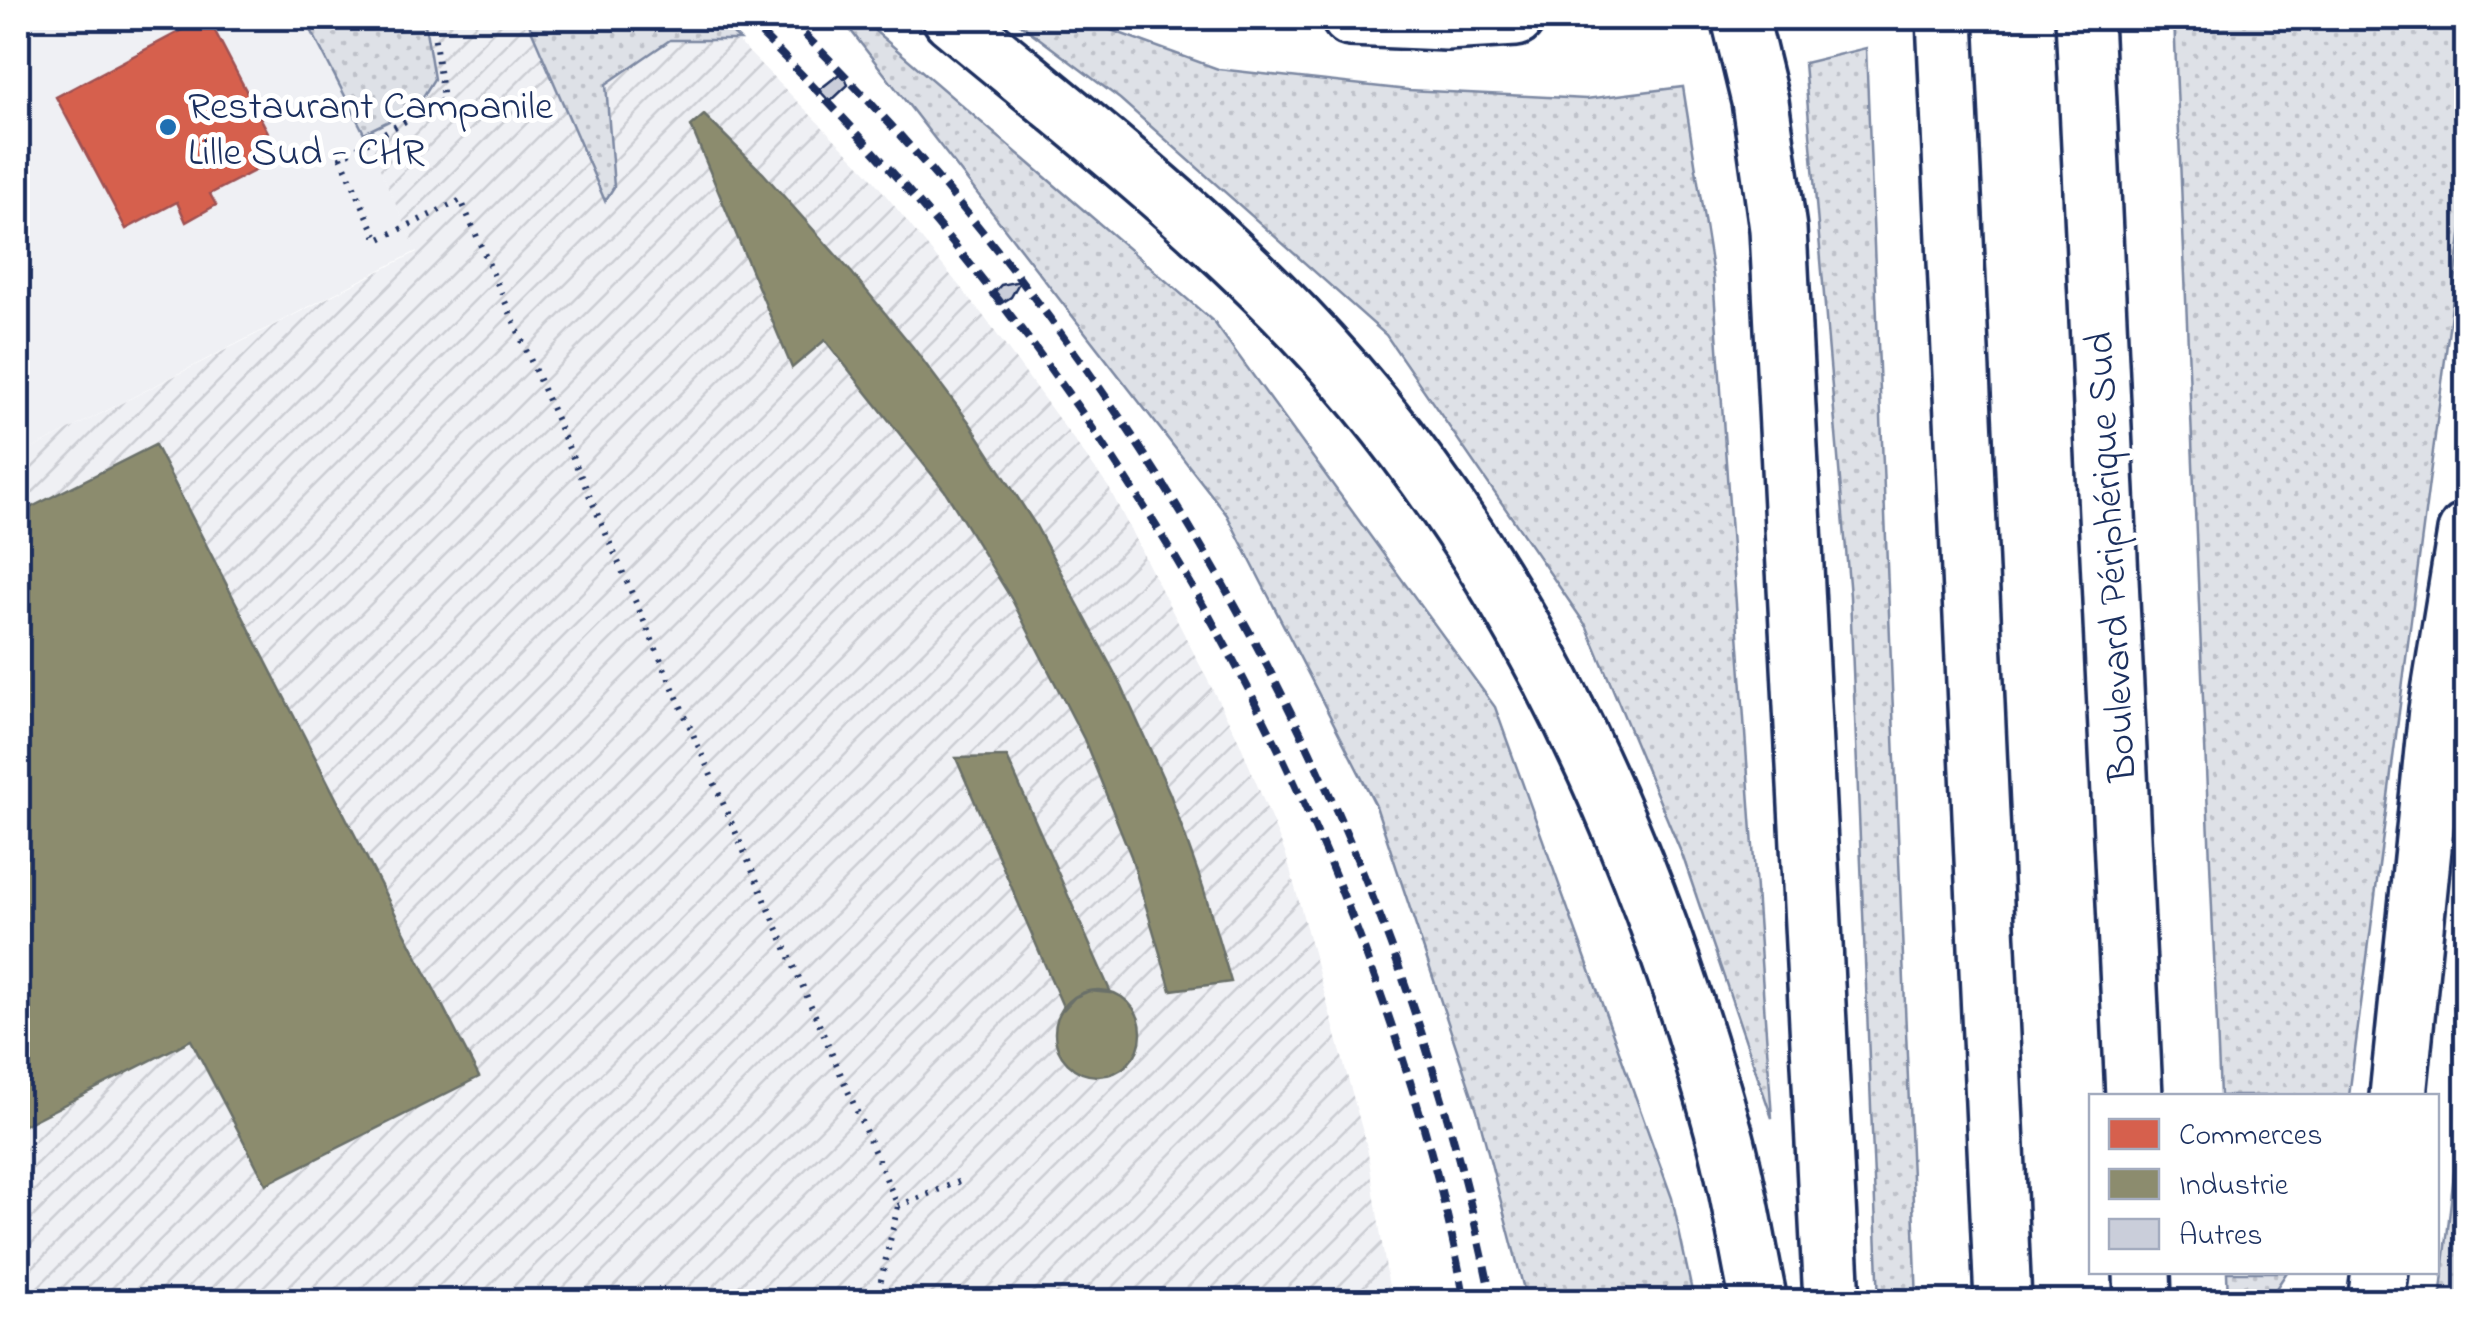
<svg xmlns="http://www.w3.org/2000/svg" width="2484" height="1319" font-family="'Indie Flower',sans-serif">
  <defs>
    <pattern id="industrial-furrows" width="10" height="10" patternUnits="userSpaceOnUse" patternTransform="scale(2.5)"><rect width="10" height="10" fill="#eff0f4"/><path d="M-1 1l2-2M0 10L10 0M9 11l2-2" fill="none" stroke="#ccced4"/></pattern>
    <pattern id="grass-dots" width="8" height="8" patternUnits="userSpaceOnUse" patternTransform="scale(2.5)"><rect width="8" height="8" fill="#dee1e7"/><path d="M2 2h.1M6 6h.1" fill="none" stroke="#bec1c9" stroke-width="1.8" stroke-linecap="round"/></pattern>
  </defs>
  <rect width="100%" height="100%" fill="#fff"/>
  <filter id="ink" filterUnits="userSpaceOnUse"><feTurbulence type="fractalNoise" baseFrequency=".01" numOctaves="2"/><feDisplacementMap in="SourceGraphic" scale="20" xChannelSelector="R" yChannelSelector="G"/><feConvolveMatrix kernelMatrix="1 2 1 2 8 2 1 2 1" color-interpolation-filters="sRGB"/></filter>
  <g filter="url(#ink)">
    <path fill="#eff0f4" d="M18,18H305L364,133L417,251L18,456Z"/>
    <path fill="url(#industrial-furrows)" d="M424,18H715L867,172L982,314L1109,488L1239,741L1286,855L1367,1147L1391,1301L18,1302V456L417,252L364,133L416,108L434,79Z"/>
    <path fill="url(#grass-dots)" stroke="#7c88a2" stroke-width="2.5" d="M305,18H424L434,79L416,108L364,133Z
      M529,18H715L740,40H670L606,84L614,187L605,201L530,27Z
      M841,18H860L1214,322L1495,707L1672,1198L1694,1301H1527L1477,1110L1376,806L1227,515Z
      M1012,18H1078L1218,69L1408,90L1586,99L1683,87L1713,276L1772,1118L1683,857L1587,627L1386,335L1120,99Z
      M2174,18H2466V198L2349,1096H2220Z
      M1866,48L1917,1301V1302L1879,1301L1850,596L1804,63Z
      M2466,1065V1301H2440L2463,1091Z
      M2227,1272H2287L2267,1302L2228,1301Z"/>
    <path fill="#d6604d" stroke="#9e5152" stroke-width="2.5" d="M205,18H208L281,157L210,194L216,205L186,222L177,202L126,229L56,97Z"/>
    <path fill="#8c8c6e" stroke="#6a7069" stroke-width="2.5" d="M704,115L763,173L852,273L912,346L969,422L1036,526L1122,687L1170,794L1203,887L1231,982L1171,990L1131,856L1084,739L1011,598L945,491L825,340L792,368L691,126Z
      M155,445L479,1077L266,1184L191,1040L18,1128V514Z
      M1007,757L1111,993L1089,991L1075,997L1064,1009L956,758Z
      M1055 1033a43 43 0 1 1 86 0a43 43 0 1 1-86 0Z"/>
    <path fill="#caceda" stroke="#1b2f5e" stroke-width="2.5" d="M843,71L848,85L830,102L819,90Z
      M1020,281L1011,297L1000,304L991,296L1001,285Z"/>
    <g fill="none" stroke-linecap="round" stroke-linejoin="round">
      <defs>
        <path id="major" d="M1350,18L1446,22L1516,18"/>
        <path id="highway" d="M951,18C1057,106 1167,192 1265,289C1500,519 1639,819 1724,1133C1739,1188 1747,1246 1759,1302
          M1740,18L1760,101L1778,229L1832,1302
          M1945,18L2003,1302
          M2084,18L2134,1096
          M2398,1096L2437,710L2466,532
          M2142,1272L2143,1302
          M2376,1302L2380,1272"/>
      </defs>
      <use href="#major" stroke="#1b2f5e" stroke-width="62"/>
      <use href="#highway" stroke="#1b2f5e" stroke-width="62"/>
      <path stroke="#1b2f5e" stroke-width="6" stroke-dasharray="2.5 8" stroke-linecap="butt" d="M432,18L443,100L341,157L378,240L461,200L898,1206L876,1302
        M898,1206L963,1180"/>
      <use href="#major" stroke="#fff" stroke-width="55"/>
      <use href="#highway" stroke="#fff" stroke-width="55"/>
      <path stroke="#1b2f5e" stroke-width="8" stroke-dasharray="15 8" stroke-linecap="butt" d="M745,18C1012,278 1219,576 1355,925C1402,1047 1442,1173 1465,1302
        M788,18C1141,365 1395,815 1492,1302"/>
    </g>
  </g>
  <circle fill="#1f6fb2" stroke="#fff" stroke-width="4" cx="168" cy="127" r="10"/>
  <g text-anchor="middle" stroke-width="10" stroke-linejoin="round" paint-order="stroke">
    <g font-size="40" fill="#1b2f5e" stroke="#fff" text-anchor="start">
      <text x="188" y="118">Restaurant Campanile<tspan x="188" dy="46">Lille Sud - CHR</tspan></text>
    </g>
    <g font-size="40" fill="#1b2f5e" stroke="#fff">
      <text transform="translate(2109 557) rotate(-93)" y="14">Boulevard Périphérique Sud</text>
    </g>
  </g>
  <rect width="2484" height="1319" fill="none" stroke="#fff" stroke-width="60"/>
  <rect x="30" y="30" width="2424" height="1259" fill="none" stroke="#1b2f5e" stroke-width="4" filter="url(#ink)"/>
  <rect x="2089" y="1094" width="350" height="180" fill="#ffffff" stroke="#a4acbf" stroke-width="2.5"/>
  <rect x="2109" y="1119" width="50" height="30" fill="#d6604d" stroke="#a4acbf" stroke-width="2.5"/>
  <text x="2179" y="1144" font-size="30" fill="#1b2f5e">Commerces</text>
  <rect x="2109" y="1169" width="50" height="30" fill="#8c8c6e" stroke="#a4acbf" stroke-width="2.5"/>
  <text x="2179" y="1194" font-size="30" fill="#1b2f5e">Industrie</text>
  <rect x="2109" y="1219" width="50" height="30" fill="#caceda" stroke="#a4acbf" stroke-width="2.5"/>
  <text x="2179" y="1244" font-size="30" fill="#1b2f5e">Autres</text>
</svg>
